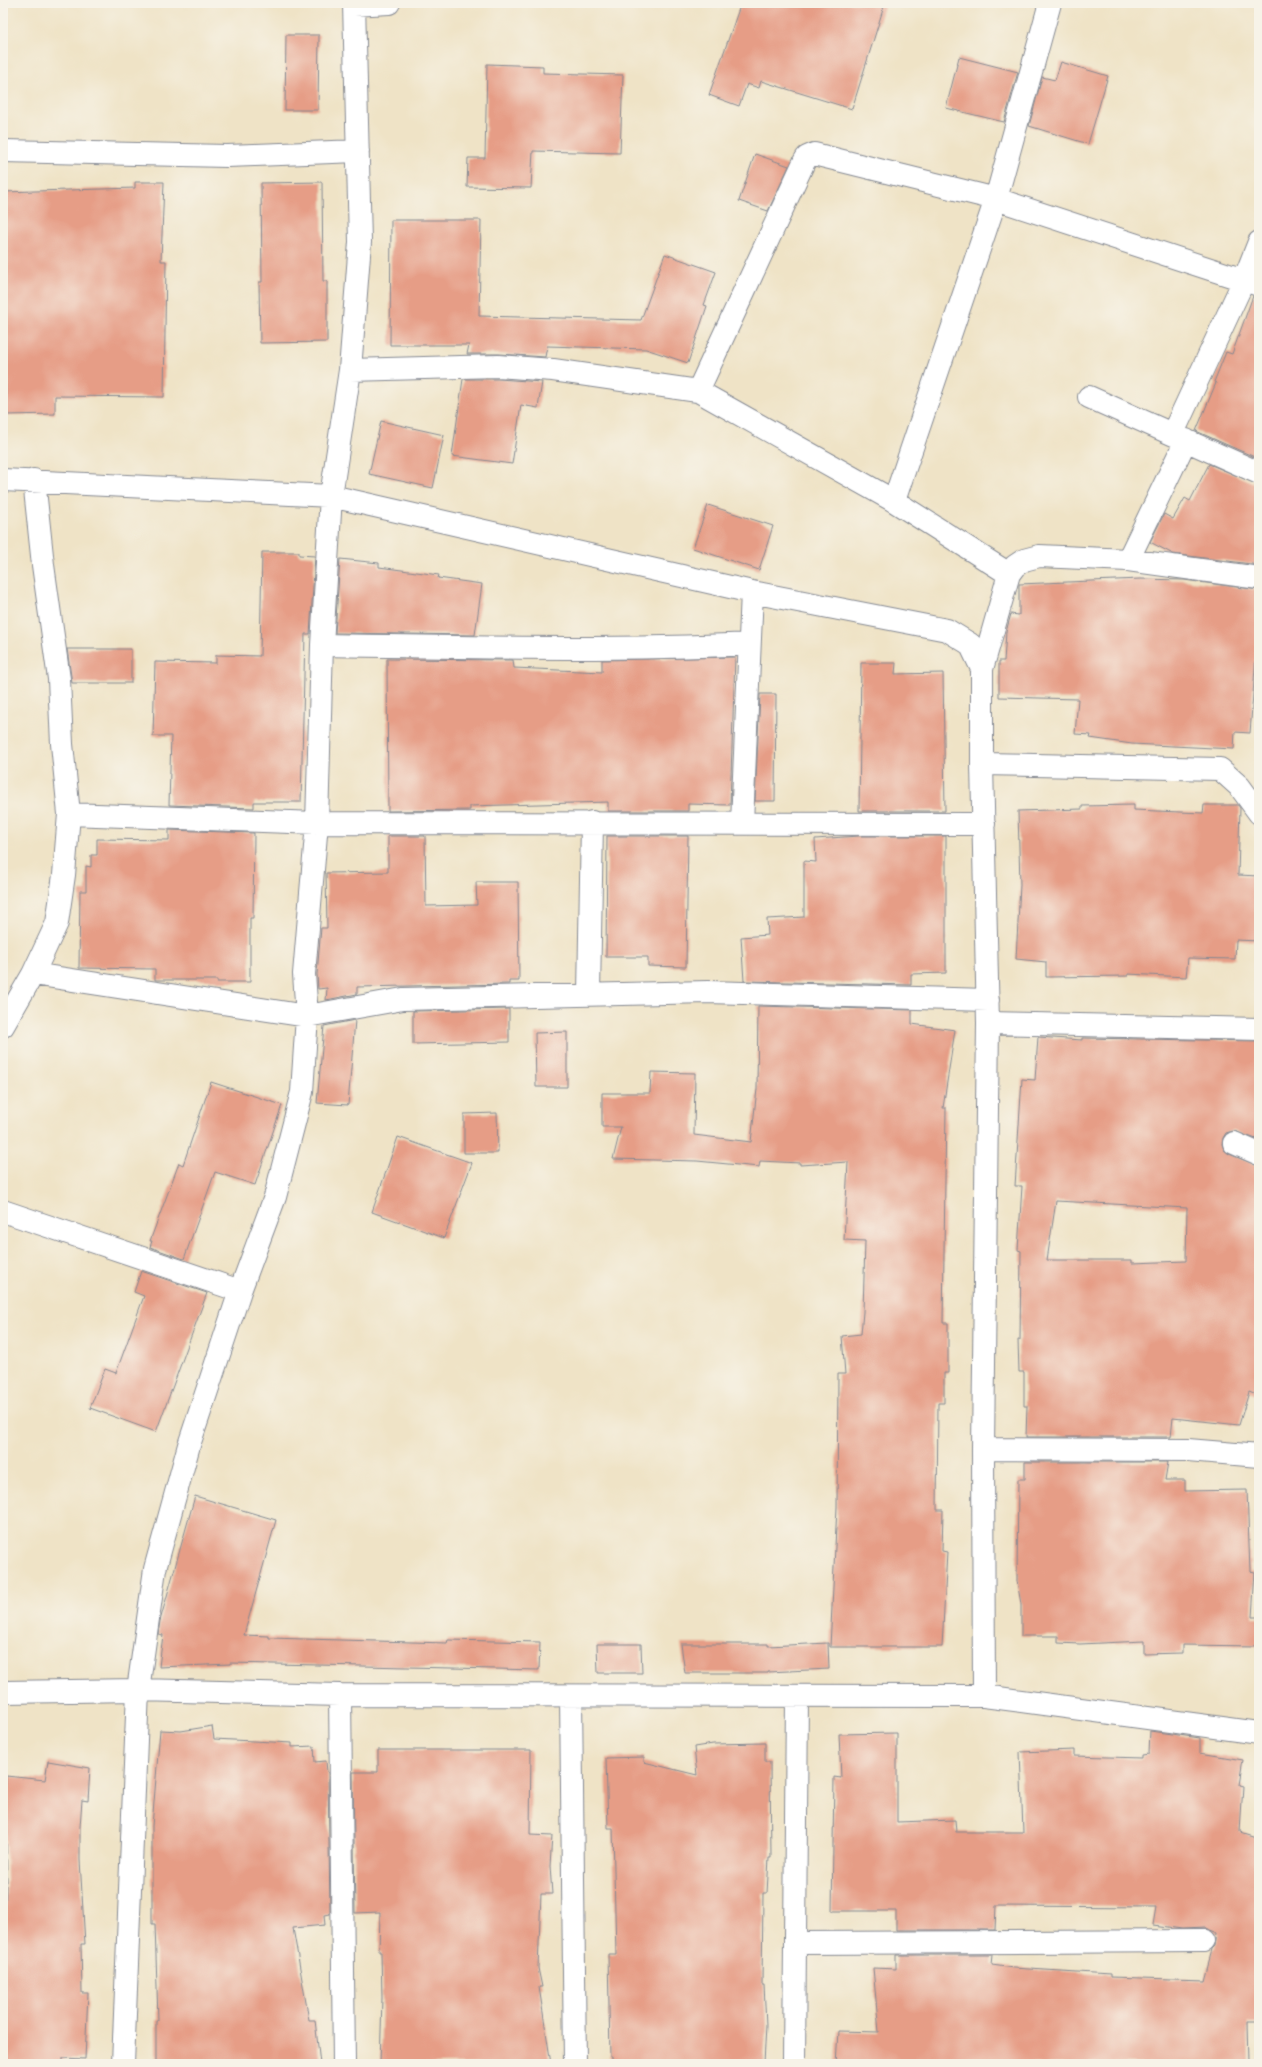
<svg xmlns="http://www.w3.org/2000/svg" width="1262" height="2067" font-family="Dekko,sans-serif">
  <rect width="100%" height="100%" fill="#f7f3e8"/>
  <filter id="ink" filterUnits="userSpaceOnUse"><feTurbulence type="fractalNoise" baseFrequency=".025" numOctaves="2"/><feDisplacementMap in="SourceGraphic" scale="8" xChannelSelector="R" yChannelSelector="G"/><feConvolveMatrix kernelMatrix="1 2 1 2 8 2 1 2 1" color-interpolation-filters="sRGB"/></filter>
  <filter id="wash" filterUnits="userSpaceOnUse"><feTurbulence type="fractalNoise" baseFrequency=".012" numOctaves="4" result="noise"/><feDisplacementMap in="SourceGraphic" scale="16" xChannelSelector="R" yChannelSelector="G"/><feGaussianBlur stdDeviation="0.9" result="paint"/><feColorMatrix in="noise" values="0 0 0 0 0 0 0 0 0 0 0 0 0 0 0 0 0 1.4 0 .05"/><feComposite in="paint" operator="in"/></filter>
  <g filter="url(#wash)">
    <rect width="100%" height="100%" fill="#efe3c6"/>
    <g id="blocks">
      <path fill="#e69d86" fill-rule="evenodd" d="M741,3H885L852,109L761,81L759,88L747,84L739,106L709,95Z
        M286,35H319L318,110H285Z
        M959,57L1018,72L1004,122L946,108Z
        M1061,62L1108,76L1088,144L1029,126L1042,77L1055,80Z
        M487,64L543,66V73L623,75L620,153L533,151L531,188L467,187L468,158H485Z
        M755,154L789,166L768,211L739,201Z
        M135,182H164L161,261H166L164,397L55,396V414L6,415L5,343L3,344V192L135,188Z
        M322,182L323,281H327V342L260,343L259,282H262L261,183Z
        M391,220H481L479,316L641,320L665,254L716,272L704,305L707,306L688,363L646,349L547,346L545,357L499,354H467L469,345H390Z
        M1253,296L1259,297V459L1196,431L1216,383L1214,382L1226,352L1232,354Z
        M463,379H498L542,382L538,408L521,405L512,464L452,456Z
        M381,421L444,435L433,488L369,474Z
        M1209,464L1259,485V565L1173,554L1150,542L1164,514L1173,519L1185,498L1190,501Z
        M708,505L773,526L759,570L693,548Z
        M262,552H299V555L315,556L310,634H305L301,802H254V808L169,805L171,736H153L155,662L216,663V655L260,656Z
        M340,559L379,563V567L439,575L438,578L482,584L475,635L335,633Z
        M1140,579L1184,580L1259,590V655H1256L1250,733L1235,732L1234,749L1132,744L1090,738L1091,735L1075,734L1078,699L999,697V661H1004L1006,632L1011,614L1019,615V584Z
        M67,649H131V683H72Z
        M735,657L730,805L688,804V811H608V802L470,806V810L388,811L387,659L513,660L514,668L602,672V660Z
        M861,663H896L895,674L943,673L945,811H859Z
        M760,694H776L775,801H755Z
        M1134,805V810L1203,813L1204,805H1238L1240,808L1238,875L1259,876V941L1236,940L1235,959L1188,958L1186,977L1128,974V976L1046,977V962L1016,959L1020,885L1018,811L1082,809V806Z
        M169,830L254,833L253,918H250V982H217V980H155V969L79,968L80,891H86V866L91,867V855H97V839L169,840Z
        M388,836H425L426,906L477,905L476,882H518L519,981H509V984L357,987V994L326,1000L327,988L318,989L317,974L321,928H327L326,873L388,872Z
        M607,836H688L686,967L648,966V957H606Z
        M859,836H946V973L911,974V985L744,981L741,937L768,935L767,919L804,917V861L816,862L815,839Z
        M758,1006L912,1010V1024L955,1030L943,1108H946L943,1323H948V1373H944V1403H938L937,1510H943L942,1551L947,1552L942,1647H830L837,1507L838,1374H845L842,1336L861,1334L863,1312L865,1241L844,1240L848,1162L800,1165V1163L760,1161L759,1167L697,1161L613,1159L621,1127H602V1093H650L651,1072L695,1073L694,1135L751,1142L757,1089Z
        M509,1009V1042L413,1044V1011Z
        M355,1020L348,1105L317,1103L324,1026Z
        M567,1032V1087H536L535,1033Z
        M1038,1037L1082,1040V1038L1259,1041V1140L1233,1131L1226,1133L1223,1138L1222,1144L1224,1150L1229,1154L1259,1166V1396L1249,1392L1239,1425L1173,1418L1171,1437H1026L1027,1406H1024V1372H1019L1018,1340H1020L1021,1251L1018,1250L1022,1186H1015L1022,1079L1035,1080ZM1056,1201L1187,1208L1186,1261L1132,1263V1260H1047Z
        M211,1082L282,1105L255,1185L215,1172L184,1259L150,1247L152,1241H150L179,1163L183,1165Z
        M497,1113L498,1153H464V1114Z
        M398,1137L472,1163L444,1238L372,1212Z
        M141,1271L207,1293L156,1432L90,1408L105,1369L116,1373L144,1296L134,1292Z
        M1025,1462H1168L1165,1480H1185V1491L1247,1490L1250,1571L1255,1572L1252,1617H1259V1646L1182,1645V1653L1144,1654V1641L1080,1644L1058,1643V1636H1021V1604L1017,1581L1018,1479H1025Z
        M195,1496L276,1520L244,1635L269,1636V1638L447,1643L448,1640L540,1642L539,1670L230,1663V1664L159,1667L163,1635L158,1634L160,1621Z
        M828,1643L829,1669L768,1672V1673H685L681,1644H768V1646Z
        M597,1644H641L642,1673H598Z
        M212,1726L214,1739L292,1743V1747L314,1746L315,1762L326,1761L327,1772H328L330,1914L324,1915L325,1925L293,1928L309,2020H315L320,2064H156V2020H158L155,1924H152V1826L160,1730L181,1731Z
        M1150,1731L1200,1738V1753L1243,1760L1239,1785L1243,1786L1240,1832L1259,1838L1257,2023H1248L1249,2064H836L838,2031L879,2032L873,1968L896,1969V1955H993L992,1965L1013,1968L1110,1974V1977L1205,1980L1213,1950L1216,1947L1218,1933L1205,1928L1182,1929L1153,1925L1156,1907L996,1906L995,1930H896V1911H832L834,1777L841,1778L839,1734L897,1733V1822L955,1820L956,1832H1023L1020,1752L1074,1750V1756L1142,1758V1755L1149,1754Z
        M765,1743V1762H770L771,1858H769L767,1893H763L762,1985H764L766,2025L764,2064H612V2057H610L608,1954H616L613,1828H608L606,1758L644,1757V1762L697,1775L694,1747L713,1744Z
        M378,1750H531L530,1835L552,1836L550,1866L552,1894H541L538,1968L542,1987H539L551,2064H380L382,1998L381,1952H379L380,1912L355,1913L353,1772H378Z
        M48,1761L90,1768L88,1801L82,1800L80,1827V1860L85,1944H81L82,1993H88L85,2059L63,2058V2064H3L6,1882H7L6,1826H4L6,1776L45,1780Z"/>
    </g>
  </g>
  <g filter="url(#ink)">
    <use href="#blocks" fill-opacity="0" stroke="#858992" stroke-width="1"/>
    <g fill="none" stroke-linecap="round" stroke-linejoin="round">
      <defs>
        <path id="minor" d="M354,5L389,3
          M3,151L227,156L358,151
          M350,370L498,366L553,370L698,391L894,501L1009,574
          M698,391L804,162L807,157L814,154L996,199L1259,285
          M1089,397L1259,473
          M1173,433L1244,280L1259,242
          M3,480L331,496L752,592L947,630L970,644L982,669V764L988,1023L983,1449L984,1696
          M894,501L996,199L1050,3
          M1128,560L1186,440
          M322,645C465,647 607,651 749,644
          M982,669L1009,574L1015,566L1024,560L1039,556L1128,560L1259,578
          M982,764L1220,769L1240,787L1259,813
          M69,814L317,823L984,824
          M742,823L752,592
          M33,974L307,1016L403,999L708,992L988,1000
          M589,994L592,822
          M988,1023L1259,1029
          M3,1026L33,974L57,923L64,875L69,814L62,744L59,679L43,565L34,480
          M1234,1143L1259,1154
          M3,1211L240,1291
          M983,1449L1188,1450L1259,1456
          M3,1692L138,1690L340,1695L984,1696L1259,1733
          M340,1695L344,2064
          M571,1696L575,2064
          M795,1943L1205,1941
          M123,2064L138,1690L155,1569L189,1445L240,1291L275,1197L302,1092L307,1016L304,974L317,823L322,645L331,496L350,370L360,242L354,3
          M794,2064L797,1696"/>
      </defs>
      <use href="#minor" stroke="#858992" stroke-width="24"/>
      <use href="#minor" stroke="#fff" stroke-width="22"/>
    </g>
  </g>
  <rect width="1262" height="2067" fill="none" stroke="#f7f3e8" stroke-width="16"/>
</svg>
